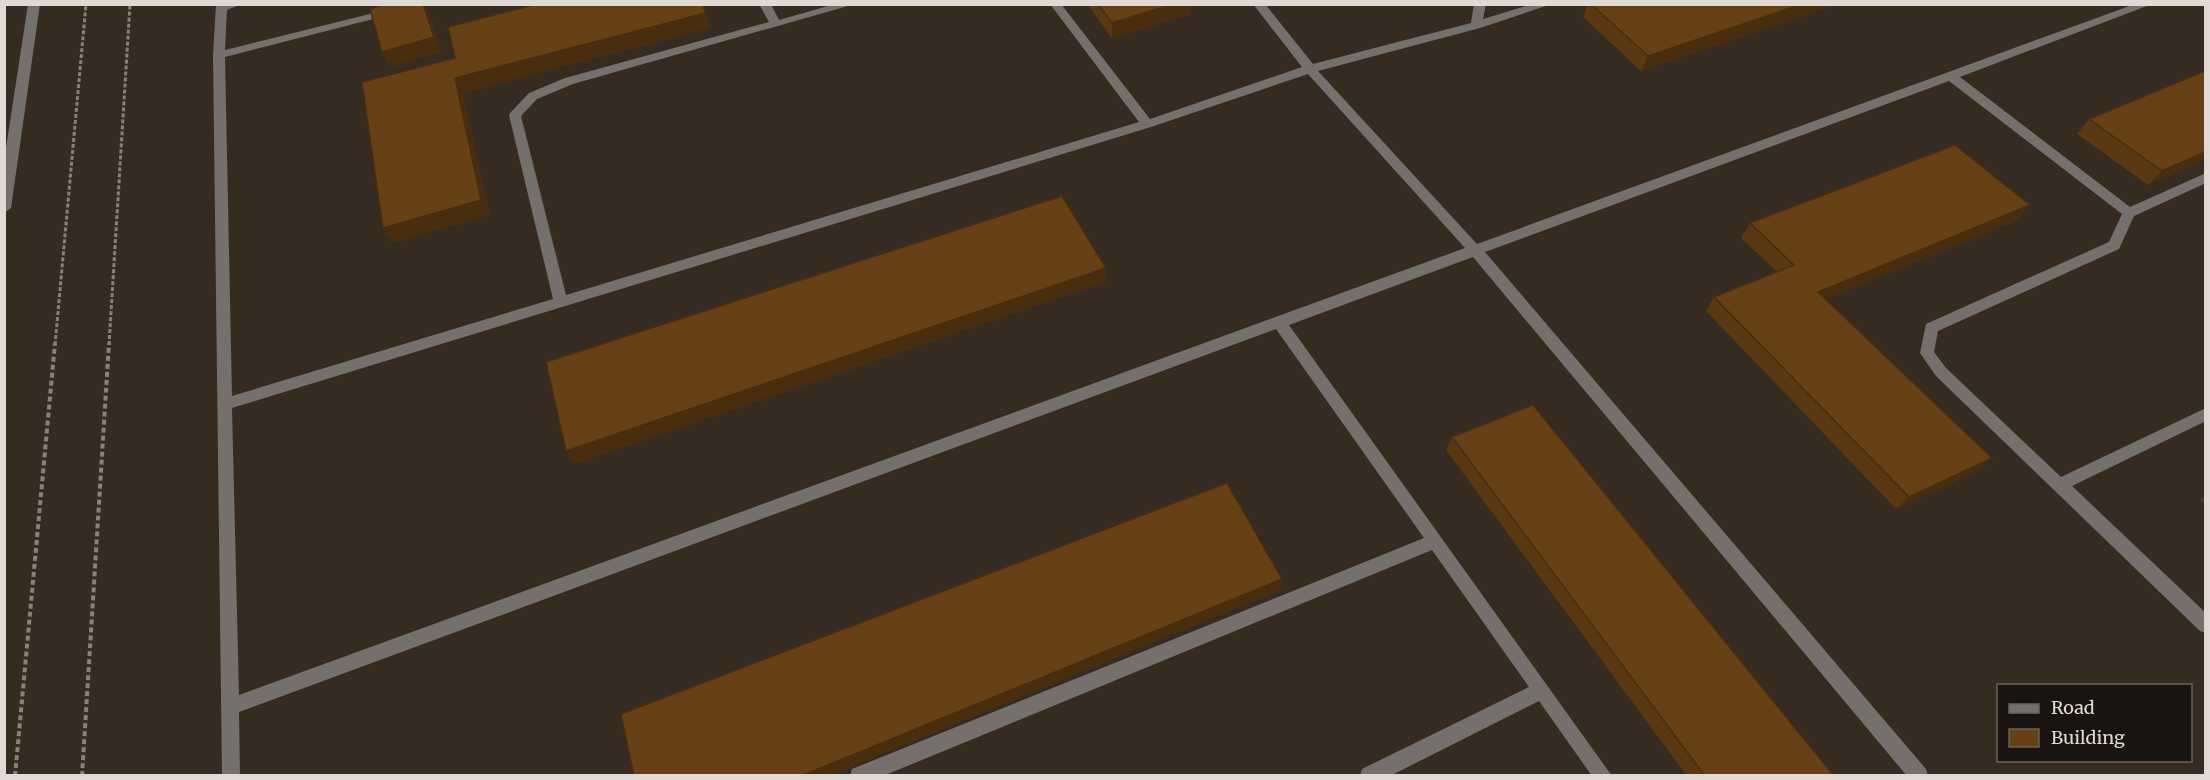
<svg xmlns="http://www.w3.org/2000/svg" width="2210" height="780" font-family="Merriweather,serif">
  <rect width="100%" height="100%" fill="#352b21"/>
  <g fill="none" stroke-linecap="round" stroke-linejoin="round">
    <path stroke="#898078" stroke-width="3" stroke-dasharray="4 2" stroke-linecap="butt" d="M55,345L86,4
      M109,345L130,4"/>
    <path stroke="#898078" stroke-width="4" stroke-dasharray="5 3" stroke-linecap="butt" d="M15,776L55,343
      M82,776L109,343"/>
    <path fill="#75706b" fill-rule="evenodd" d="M28,4H40L11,208L4,213V161Z
      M216,4H242L227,10L225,50L410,4H432L225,57L232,396L553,299L509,115L511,112L529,93L565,78L769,22L759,4H771L779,20L835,4H855L573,84L537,99L521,116L566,295L1139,122L1050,4H1061L1150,119L1302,67L1253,4H1265L1313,64L1471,23L1474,4H1486L1483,19L1533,4H1552L1480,28L1318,71L1477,244L2135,4H2152L1960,77L2130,207L2206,173V183L2134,216L2119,249L1938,331L1934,352L1946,368L2061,477L2206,408V421L2072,486L2206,613V633L2200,631L1936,376L1920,353L1926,324L2109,242L2122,214L1949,81L1485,252L1926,769L1928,776H1907L1473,257L1289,325L1612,776H1592L1539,701L1390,776H1360L1362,769L1529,687L1432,550L883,776H850L852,769L1424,538L1276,329L239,712L240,776H222L213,55ZM1308,74L1465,248L239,695L232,408L1151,127Z"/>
  </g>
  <path fill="#593812" d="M1087,4H1191V14L1112,38Z
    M1588,4H1838L1641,71L1583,17Z
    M2089,119L2205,160L2148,185L2077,134Z
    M2018,220L1825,299L1978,471L1896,509L1706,311L1714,297L1777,272L1741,238L1750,223Z
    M1452,437L1834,776H1687L1446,450Z
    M2205,496V504L2200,500Z"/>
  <path fill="#482e0f" d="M423,4H425L428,10L442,52L390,67L382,52Z
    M1173,4H1191V14L1112,38V23Z
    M1802,4H1838L1641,71L1648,56Z
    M706,13L711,28L463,93L490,215L393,243L383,228L455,78Z
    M2205,152V160L2148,185L2162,171Z
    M2030,205L2018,220L1808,306L1818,292Z
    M1106,268V282L575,464L566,451Z
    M1992,458L1978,471L1896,509L1909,497Z
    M1282,579L1279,591L829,776H801Z"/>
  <path fill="#674115" stroke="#482e0f" stroke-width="1.5" d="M386,4H423L434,37L382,52L370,9Z
    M537,4H702L706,13L455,78L481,200L383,228L362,82L455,58L448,27Z
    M1098,4H1173L1112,23Z
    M1591,4H1802L1648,56Z
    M2205,71V152L2162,171L2089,119Z
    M1955,145L2030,205L1818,292L1992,458L1909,497L1714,297L1794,265L1750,223Z
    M1062,196L1106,268L566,451L546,362Z
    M1533,405L1834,776H1705L1452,437Z
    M1227,483L1282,579L801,776H634L621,714Z"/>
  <rect width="2210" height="780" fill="none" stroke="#e1dad4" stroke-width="12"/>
  <rect x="1997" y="684" width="195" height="78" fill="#191410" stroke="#69635e" stroke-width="1.5"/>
  <rect x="2009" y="704" width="30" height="9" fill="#75706b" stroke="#69635e" stroke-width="1.5"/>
  <text x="2051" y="714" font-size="18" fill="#e1dad4">Road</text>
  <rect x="2009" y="729" width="30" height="18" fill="#674115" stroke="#69635e" stroke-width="1.5"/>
  <text x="2051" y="744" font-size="18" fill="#e1dad4">Building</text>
</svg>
